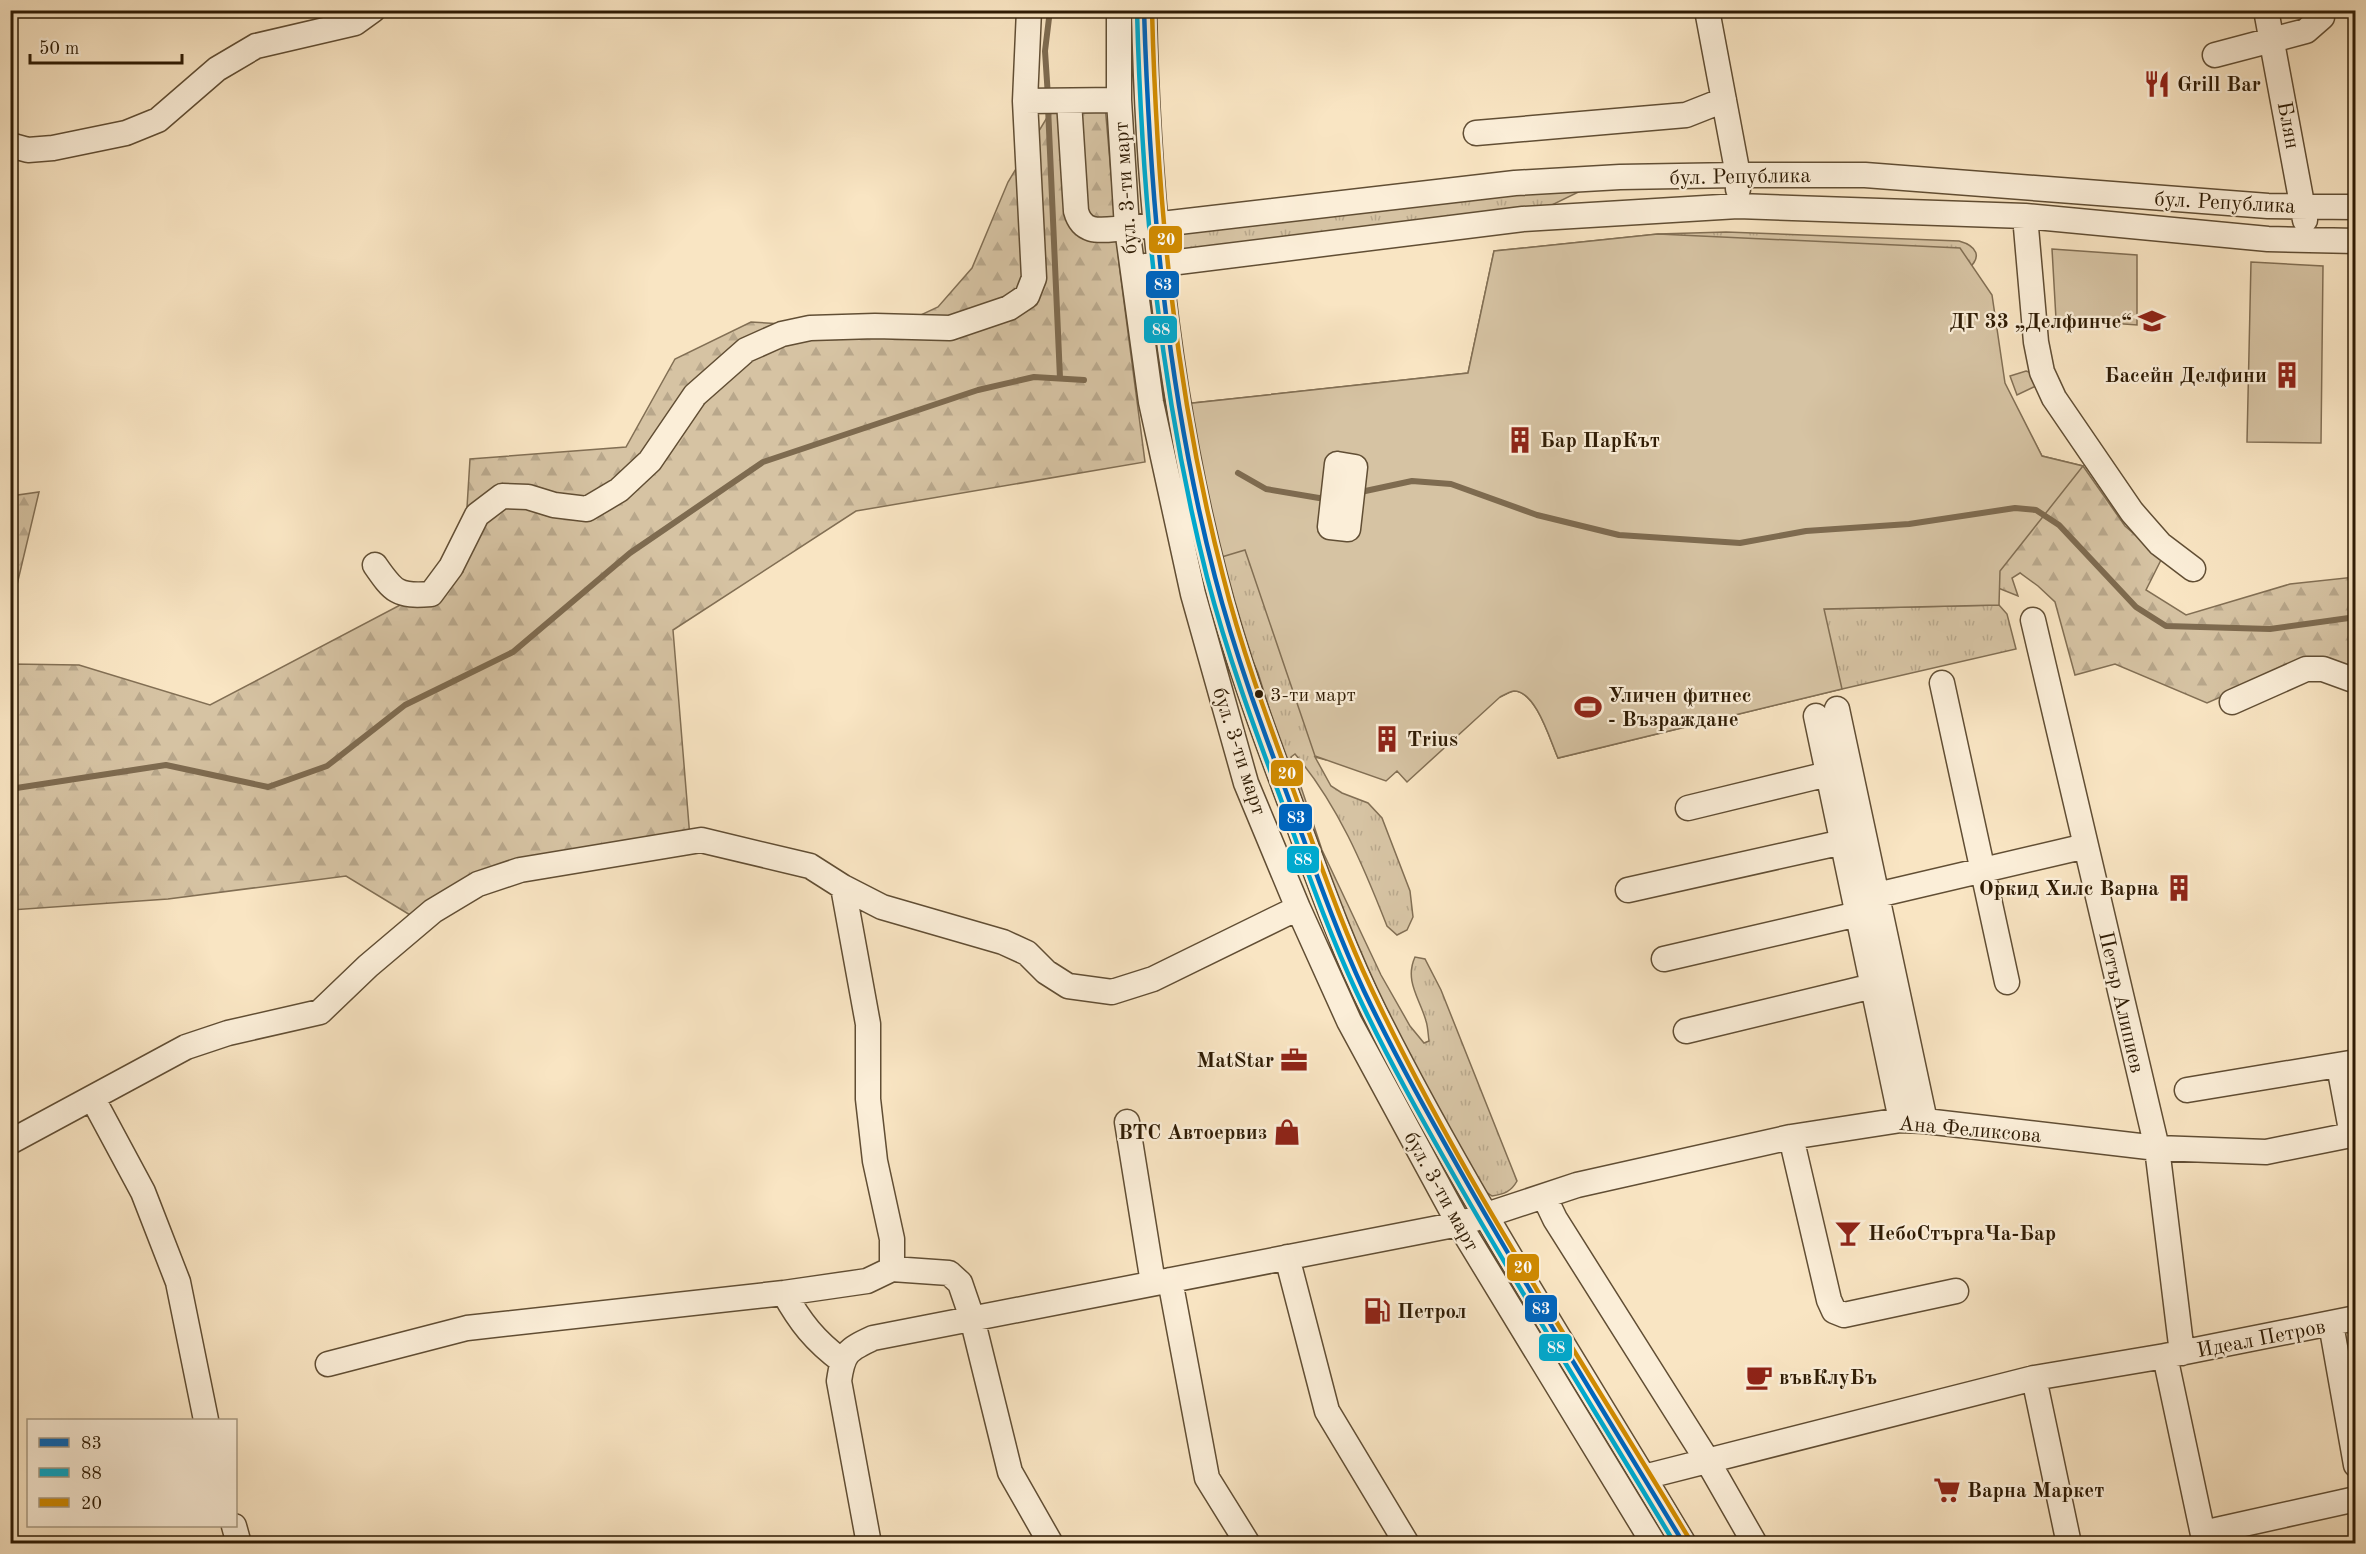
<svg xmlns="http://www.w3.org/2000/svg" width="2366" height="1554" font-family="'Old Standard TT',serif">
  <defs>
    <pattern id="grass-tufts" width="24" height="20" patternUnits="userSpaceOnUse" patternTransform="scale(1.5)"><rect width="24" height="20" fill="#d6c3a3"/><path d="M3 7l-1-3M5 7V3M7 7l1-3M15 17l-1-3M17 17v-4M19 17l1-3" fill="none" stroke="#b8a78b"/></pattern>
    <pattern id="forest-firs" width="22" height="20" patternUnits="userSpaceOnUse" patternTransform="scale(1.5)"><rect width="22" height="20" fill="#d6c3a3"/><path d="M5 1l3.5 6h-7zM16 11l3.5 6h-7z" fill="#b8a78b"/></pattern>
  </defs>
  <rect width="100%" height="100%" fill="#f9e5c3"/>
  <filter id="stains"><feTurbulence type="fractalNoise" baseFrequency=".00333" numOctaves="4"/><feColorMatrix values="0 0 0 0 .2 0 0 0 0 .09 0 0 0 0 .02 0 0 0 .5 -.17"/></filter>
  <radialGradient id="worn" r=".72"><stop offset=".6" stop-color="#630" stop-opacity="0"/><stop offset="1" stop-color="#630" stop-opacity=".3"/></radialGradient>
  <path fill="url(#grass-tufts)" stroke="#826f54" stroke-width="1.5" d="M1599,182L1523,219L1177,261L1173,223Z
    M1726,232L1959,241C1977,246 1983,257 1967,270L1326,760L1315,757L1331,786L1342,793L1368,803L1382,818L1410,891L1413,917L1407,930L1397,935L1387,926C1363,865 1338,805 1295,754L1291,757L1322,850L1381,975L1410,1026L1424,1043L1429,1041C1428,1034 1428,1027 1426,1021C1420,999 1404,981 1415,957L1425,959L1441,990L1517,1181C1511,1192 1504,1194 1492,1196L1482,1189L1375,993L1284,770L1269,708L1258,673L1234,618L1184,404L1468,373L1494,251L1658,234Z
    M2026,371L2032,373L2038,385L2017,395L2010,376Z
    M1999,605L2007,614L2016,649L1842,689L1558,758C1550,740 1536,691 1514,691C1509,692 1504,695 1500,697L1543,660L1838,674L1823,609Z"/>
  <path fill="url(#forest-firs)" stroke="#826f54" stroke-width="1.5" d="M1105,105L1119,264L1145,462L856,511L673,630L690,838L479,890L425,924L346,876L168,899L11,910V664L79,665L210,705L463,572L470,459L626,447L675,359L751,322L889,330L938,307L972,268L1008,182L1054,106Z
    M2032,437L2042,456L2083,466L2125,526L2162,558L2146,590L2186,615L2290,584L2355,577V672L2310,658L2207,703L2115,664L2075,675L2055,602L2038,586L2020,573L2012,578L2018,596L1998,588L1999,571Z
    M39,492L11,610V496Z"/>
  <path fill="#d6c3a3" stroke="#826f54" stroke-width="1.5" d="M1658,234L1960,248L1992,295L2005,383L2042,456L2083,466L2000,571L1999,605L1824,609L1842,689L1558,758C1550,740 1536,691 1514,691C1509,692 1504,695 1500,697L1407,782L1397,771L1386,781L1315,756L1245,550L1215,559L1184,404L1468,373L1494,251Z
    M2052,249L2137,255V325L2056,319Z
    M2251,262L2323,266L2321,443L2247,442Z"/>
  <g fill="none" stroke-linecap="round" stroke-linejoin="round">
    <path stroke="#7e6b50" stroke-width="6" d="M1048,97L1045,51L1050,10
      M1048,107L1060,378
      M1238,473L1266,489L1319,498L1328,497
      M1356,493L1412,481L1451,484L1537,515L1619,535L1740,543L1806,531L1909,524L2015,508L2036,510L2059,525L2136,607L2166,626L2270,629L2356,617
      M10,789L166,765L268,787L327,766L405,705L513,652L630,553L763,462L978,390L1034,377L1084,380"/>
    <defs>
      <path id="minor" d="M1119,10V100L1127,228L1151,402L1193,594L1246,783L1298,908L1349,1021L1459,1224L1654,1544
        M1144,10C1148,201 1167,392 1215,577C1236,658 1265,736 1294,813C1319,881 1343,949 1375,1013C1467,1196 1579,1368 1684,1544
        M1707,10L1738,175V189
        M2266,10L2305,220
        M2215,55L2306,31L2322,17V10
        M1025,101L1119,100
        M1069,101L1076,211C1083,237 1105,229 1127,228L1515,183L1620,177L1738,175H1865L2268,206L2356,207
        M1476,133L1686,115L1724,100
        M10,145L28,150L53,148L126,133L158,120L217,69L256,46L355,23L373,10
        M2025,216L2036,342L2042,372L2054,398L2132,512L2160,544L2193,569
        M1146,266L1523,219L1738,206L2025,216L2268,239L2356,241
        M1337,464L1355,467L1348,529L1330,527Z
        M375,565C393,591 397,597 431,594L451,567L477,515L502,496L528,497L554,505L587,509L619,490L650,461L695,395L746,350L782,334L810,328L875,326L950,328L1009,308L1027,296L1034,278L1025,101L1029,10
        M2033,620L2157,1148L2182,1353
        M1942,683L2007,982
        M2232,702L2306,669H2323L2356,681
        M1837,709L1925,1121
        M1816,716L1901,1120
        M1688,808L1828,774
        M1628,890L1843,842
        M1877,895L2086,846
        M1664,959L1858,914
        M1686,1031L1873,986
        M2339,1066L2352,1135
        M2187,1090L2356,1062
        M93,1099L143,1192L178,1282L206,1420
        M1127,1122L1153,1283
        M1791,1137L1829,1300L1834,1311L1844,1315L1956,1291
        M10,1142L186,1047L228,1033L320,1012L368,966L433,911L478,884L520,870L701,840L810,866L843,887L882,907L1003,942L1027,953L1046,972L1068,986L1112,992L1153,979L1298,908
        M1544,1196L1555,1219L1707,1460L1755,1544
        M1287,1257L1327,1411L1407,1544
        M892,1269L949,1273L960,1283L972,1318L1010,1472L1051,1544
        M1170,1280L1207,1478L1248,1544
        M784,1293C800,1322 815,1341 842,1361
        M2331,1324L2356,1465
        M2165,1356L2205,1544
        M328,1364L467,1328L784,1293L867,1281L892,1269V1239L875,1161L868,1099V1024L843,887
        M2034,1378L2069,1544
        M1644,1477L2034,1378L2165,1356L2356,1318
        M234,1526L239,1544
        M2203,1533L2356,1499
        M869,1544L839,1381C843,1353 847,1350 873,1338L1459,1224L1577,1185L1791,1137L1901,1120L1925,1121L2157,1148L2266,1152L2356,1134"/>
    </defs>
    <use href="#minor" stroke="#614e34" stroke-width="27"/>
    <use href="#minor" stroke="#fbeed8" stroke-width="24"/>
    <defs>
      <path id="bus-1" d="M1144,10C1150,202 1167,392 1215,577C1236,658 1265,735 1294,813C1316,873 1337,933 1364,991C1396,1058 1433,1123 1470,1188C1539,1308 1612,1425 1684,1544"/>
      <path id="bus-2" d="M1137,10C1142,202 1160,391 1207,577C1228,658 1257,735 1286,813C1308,873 1329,933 1356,991C1387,1058 1424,1123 1461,1188C1530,1308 1604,1425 1675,1544"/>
      <path id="bus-3" d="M1152,10C1157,201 1175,391 1223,576C1243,656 1273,734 1301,811C1323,871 1344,931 1371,988C1461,1179 1582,1360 1690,1540"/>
    </defs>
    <use href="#bus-1" stroke="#fbeed8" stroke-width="9"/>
    <use href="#bus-2" stroke="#fbeed8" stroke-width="9"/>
    <use href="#bus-3" stroke="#fbeed8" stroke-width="9"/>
    <use href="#bus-1" stroke="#0065bd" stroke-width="4.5"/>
    <use href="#bus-2" stroke="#00a9ce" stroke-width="4.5"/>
    <use href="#bus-3" stroke="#cf8a01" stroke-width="4.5"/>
  </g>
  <defs>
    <symbol id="restaurant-bare" viewBox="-9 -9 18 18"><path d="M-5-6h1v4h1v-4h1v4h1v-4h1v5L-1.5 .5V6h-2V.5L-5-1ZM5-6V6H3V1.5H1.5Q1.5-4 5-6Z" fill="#8f2418" stroke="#fbeed8" stroke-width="2.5" paint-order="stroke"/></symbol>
    <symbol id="school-bare" viewBox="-9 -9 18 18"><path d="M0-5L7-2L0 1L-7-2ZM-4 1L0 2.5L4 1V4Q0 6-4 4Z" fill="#8f2418" stroke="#fbeed8" stroke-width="2.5" paint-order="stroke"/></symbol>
    <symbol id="building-bare" viewBox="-9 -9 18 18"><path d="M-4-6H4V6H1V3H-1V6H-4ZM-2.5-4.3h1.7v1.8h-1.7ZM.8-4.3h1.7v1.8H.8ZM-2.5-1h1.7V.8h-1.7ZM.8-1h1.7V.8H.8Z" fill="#8f2418" stroke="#fbeed8" stroke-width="2.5" paint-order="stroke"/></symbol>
    <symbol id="stadium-bare" viewBox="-9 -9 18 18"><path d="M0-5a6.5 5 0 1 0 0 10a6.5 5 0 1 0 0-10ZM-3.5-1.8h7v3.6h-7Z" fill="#8f2418" stroke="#fbeed8" stroke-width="2.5" paint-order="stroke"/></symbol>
    <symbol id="office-bare" viewBox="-9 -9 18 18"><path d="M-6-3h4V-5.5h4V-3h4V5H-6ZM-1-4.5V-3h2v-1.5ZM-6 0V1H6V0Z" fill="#8f2418" stroke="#fbeed8" stroke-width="2.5" paint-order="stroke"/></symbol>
    <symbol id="shop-bare" viewBox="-9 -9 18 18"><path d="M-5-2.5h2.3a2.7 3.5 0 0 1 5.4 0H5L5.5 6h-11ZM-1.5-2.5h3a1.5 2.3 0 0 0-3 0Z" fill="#8f2418" stroke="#fbeed8" stroke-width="2.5" paint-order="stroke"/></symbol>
    <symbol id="bar-bare" viewBox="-9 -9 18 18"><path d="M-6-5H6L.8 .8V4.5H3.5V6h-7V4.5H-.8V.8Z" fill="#8f2418" stroke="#fbeed8" stroke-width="2.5" paint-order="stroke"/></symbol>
    <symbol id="fuel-bare" viewBox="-9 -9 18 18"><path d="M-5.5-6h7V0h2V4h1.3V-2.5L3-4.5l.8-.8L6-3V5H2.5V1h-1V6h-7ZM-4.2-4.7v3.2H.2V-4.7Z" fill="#8f2418" stroke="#fbeed8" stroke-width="2.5" paint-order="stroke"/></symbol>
    <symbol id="cafe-bare" viewBox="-9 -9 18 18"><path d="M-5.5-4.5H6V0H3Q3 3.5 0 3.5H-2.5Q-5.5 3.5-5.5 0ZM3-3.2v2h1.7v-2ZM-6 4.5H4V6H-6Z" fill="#8f2418" stroke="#fbeed8" stroke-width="2.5" paint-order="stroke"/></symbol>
    <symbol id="supermarket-bare" viewBox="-9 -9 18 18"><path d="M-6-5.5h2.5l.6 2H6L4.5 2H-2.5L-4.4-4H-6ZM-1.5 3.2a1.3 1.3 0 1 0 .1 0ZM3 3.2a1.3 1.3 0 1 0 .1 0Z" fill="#8f2418" stroke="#fbeed8" stroke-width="2.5" paint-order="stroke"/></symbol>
  </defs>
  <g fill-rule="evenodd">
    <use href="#restaurant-bare" x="2138" y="65" width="38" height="38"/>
    <use href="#school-bare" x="2133" y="302" width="38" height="38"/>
    <use href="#building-bare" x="2268" y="356" width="38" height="38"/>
    <use href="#building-bare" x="1501" y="421" width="38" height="38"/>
    <use href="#stadium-bare" x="1569" y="688" width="38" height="38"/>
    <use href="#building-bare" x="1368" y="720" width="38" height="38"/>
    <use href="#building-bare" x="2160" y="869" width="38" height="38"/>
    <use href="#office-bare" x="1275" y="1041" width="38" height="38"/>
    <use href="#shop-bare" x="1268" y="1113" width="38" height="38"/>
    <use href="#bar-bare" x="1829" y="1214" width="38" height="38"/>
    <use href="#fuel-bare" x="1358" y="1292" width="38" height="38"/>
    <use href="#cafe-bare" x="1740" y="1358" width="38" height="38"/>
    <use href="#supermarket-bare" x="1928" y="1471" width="38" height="38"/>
  </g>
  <circle fill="#2e1b04" stroke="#fbeed8" stroke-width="2" cx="1259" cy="694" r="5"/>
  <g text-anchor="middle" stroke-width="4.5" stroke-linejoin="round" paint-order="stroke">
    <g font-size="20" fill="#2e1b04" stroke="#fbeed8" text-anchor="start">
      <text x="1270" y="701">3-ти март</text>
    </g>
    <g font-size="21" font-weight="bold" fill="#2e1b04" stroke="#fbeed8" text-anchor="start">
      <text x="2177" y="91">Grill Bar</text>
      <text x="2132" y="328" text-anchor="end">ДГ 33 „Делфинче“</text>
      <text x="2267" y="382" text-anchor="end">Басейн Делфини</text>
      <text x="1540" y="447">Бар ПарКът</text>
      <text x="1608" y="702">Уличен фитнес<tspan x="1608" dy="24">- Възраждане</tspan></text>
      <text x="1407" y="746">Trius</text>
      <text x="2159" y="895" text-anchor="end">Оркид Хилс Варна</text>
      <text x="1274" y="1067" text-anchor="end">MatStar</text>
      <text x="1267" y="1139" text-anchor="end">ВТС Автоервиз</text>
      <text x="1868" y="1240">НебоСтъргаЧа-Бар</text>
      <text x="1397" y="1318">Петрол</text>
      <text x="1779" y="1384">въвКлуБъ</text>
      <text x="1967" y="1497">Варна Маркет</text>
    </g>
    <g font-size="21" fill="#2e1b04" stroke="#fbeed8">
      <text transform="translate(2289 125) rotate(79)" y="7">Блян</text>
      <text transform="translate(1740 176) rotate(-1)" y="7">бул. Република</text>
      <text transform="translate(1125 188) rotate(-94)" y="7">бул. 3-ти март</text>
      <text transform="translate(2225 202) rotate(3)" y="7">бул. Република</text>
      <text transform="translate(1240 751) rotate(72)" y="7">бул. 3-ти март</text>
      <text transform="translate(2122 1002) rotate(77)" y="7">Петър Алипиев</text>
      <text transform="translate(1970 1129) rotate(5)" y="7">Ана Феликсова</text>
      <text transform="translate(1442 1191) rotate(61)" y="7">бул. 3-ти март</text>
      <text transform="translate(2261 1338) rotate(-11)" y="7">Идеал Петров</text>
    </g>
  </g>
  <g stroke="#fbeed8" stroke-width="2">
    <rect x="1148" y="225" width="35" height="29" rx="6" fill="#cf8a01"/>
    <rect x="1145" y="270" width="35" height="29" rx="6" fill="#0065bd"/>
    <rect x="1143" y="315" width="35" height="29" rx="6" fill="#00a9ce"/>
    <rect x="1270" y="759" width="34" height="28" rx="6" fill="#cf8a01"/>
    <rect x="1278" y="803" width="35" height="29" rx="6" fill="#0065bd"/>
    <rect x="1286" y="845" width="34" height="29" rx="6" fill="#00a9ce"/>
    <rect x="1506" y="1253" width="34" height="29" rx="6" fill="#cf8a01"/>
    <rect x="1524" y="1294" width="34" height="29" rx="6" fill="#0065bd"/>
    <rect x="1538" y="1333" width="35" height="29" rx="6" fill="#00a9ce"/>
  </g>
  <g font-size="16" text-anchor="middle" font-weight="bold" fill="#fff">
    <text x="1166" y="245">20</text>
    <text x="1163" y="290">83</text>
    <text x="1161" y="335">88</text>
    <text x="1287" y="779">20</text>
    <text x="1296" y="823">83</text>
    <text x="1303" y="865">88</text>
    <text x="1523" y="1273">20</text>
    <text x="1541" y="1314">83</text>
    <text x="1556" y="1353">88</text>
  </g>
  <rect width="2366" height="1554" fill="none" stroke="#f9e5c3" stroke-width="36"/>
  <rect x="12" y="12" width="2342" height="1530" fill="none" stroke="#2e1b04" stroke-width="3"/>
  <rect x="18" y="18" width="2330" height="1518" fill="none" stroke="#2e1b04" stroke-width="1.5"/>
  <rect x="27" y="1419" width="210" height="108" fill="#fbeed8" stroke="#a99a83" stroke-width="1.5"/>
  <rect x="39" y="1438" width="30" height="9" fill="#0065bd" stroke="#a99a83" stroke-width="1.5"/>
  <text x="81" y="1449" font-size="18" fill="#2e1b04">83</text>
  <rect x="39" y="1468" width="30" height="9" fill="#00a9ce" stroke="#a99a83" stroke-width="1.5"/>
  <text x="81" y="1479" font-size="18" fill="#2e1b04">88</text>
  <rect x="39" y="1498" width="30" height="9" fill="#cf8a01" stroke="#a99a83" stroke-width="1.5"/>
  <text x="81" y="1509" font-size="18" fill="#2e1b04">20</text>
  <path d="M30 54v9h152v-9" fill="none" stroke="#2e1b04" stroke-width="3"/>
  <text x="39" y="54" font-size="18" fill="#2e1b04" stroke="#fbeed8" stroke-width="4.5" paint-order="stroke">50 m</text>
  <rect width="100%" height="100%" filter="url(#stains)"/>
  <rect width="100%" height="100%" fill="url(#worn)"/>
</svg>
